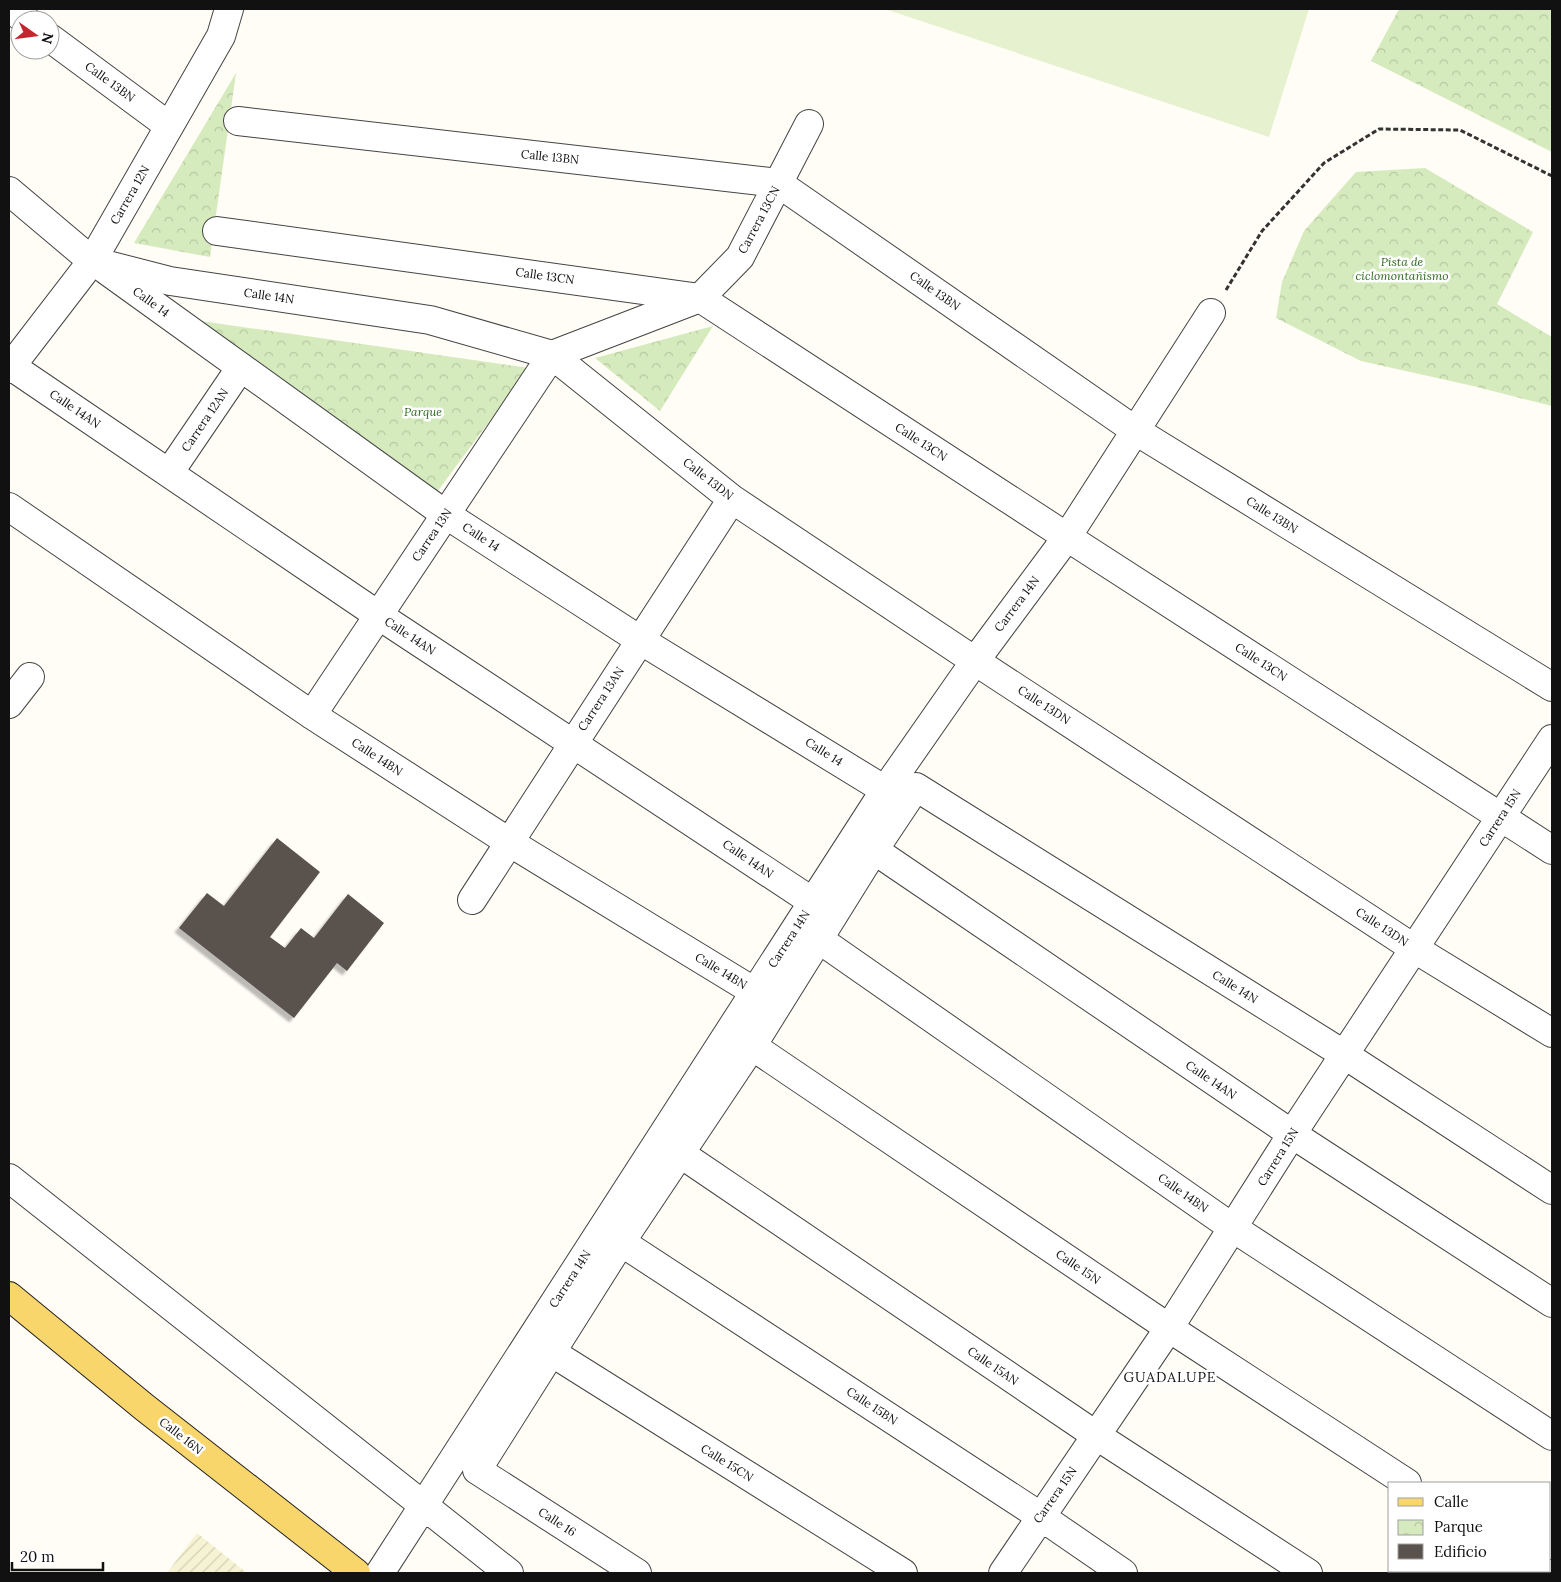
<svg xmlns="http://www.w3.org/2000/svg" width="1561" height="1582" font-family="Lora,serif">
  <defs>
    <pattern id="farmland-furrows" width="10" height="10" patternUnits="userSpaceOnUse" patternTransform="scale(1.25)"><rect width="10" height="10" fill="#f6f3d4"/><path d="M-1 1l2-2M0 10L10 0M9 11l2-2" fill="none" stroke="#d2cfb5"/></pattern>
    <pattern id="park-crowns" width="20" height="18" patternUnits="userSpaceOnUse" patternTransform="scale(1.25)"><rect width="20" height="18" fill="#d5ebbd"/><path d="M2 6a3 3 0 1 1 6 0M12 15a3 3 0 1 1 6 0" fill="none" stroke="#b6c8a1"/></pattern>
    <filter id="shadow"><feDropShadow dx="-4.5" dy="4.5" stdDeviation="1" flood-color="#0004"/></filter>
  </defs>
  <rect width="100%" height="100%" fill="#fffdf5"/>
  <path fill="url(#farmland-furrows)" d="M197,1533L247,1573H167Z"/>
  <path fill="url(#park-crowns)" d="M1399,9H1552V152L1371,61Z
    M236,73L210,257L134,243Z
    M1425,168L1533,232L1497,304L1552,337V406L1473,386L1361,361L1276,318L1282,282L1304,231L1356,172Z
    M194,320L529,368L437,492Z
    M713,326L660,411L595,358Z"/>
  <path fill="#e6f2cf" d="M885,9H1309L1269,137Z"/>
  <path fill="#5a524d" filter="url(#shadow)" d="M277,838L320,872L270,937L285,948L301,928L314,938L348,894L384,923L347,971L337,963L294,1018L179,928L207,893L224,906Z"/>
  <g fill="none" stroke-linecap="round" stroke-linejoin="round">
    <defs>
      <path id="minor" d="M10,9L26,20
        M50,38L169,126
        M238,121L778,183L1136,431L1552,687
        M9,191L92,261L170,281L430,320L552,355L732,499L975,661L1415,949L1552,1033
        M217,231L700,298L1067,537L1552,850
        M106,270L445,514L640,640L885,790
        M552,355L700,298L740,257L809,124
        M11,366L378,615L813,902
        M9,369L92,261L221,36L229,9
        M169,473L241,367
        M9,507L312,715L509,842L755,992
        M9,704L30,677
        M312,715L552,355
        M874,850L1292,1134L1552,1303
        M472,900L732,499
        M820,940L1233,1228L1552,1436
        M752,1046L1169,1328L1407,1483
        M681,1154L1097,1436L1308,1573
        M9,1178L509,1573
        M621,1242L1040,1516L1123,1573
        M551,1352L903,1573
        M1541,1571L1545,1573
        M380,1573L885,790L975,661L1067,537L1211,313
        M637,1573L477,1470L621,1242L752,1046L874,850L916,787L1345,1055L1552,1190
        M1003,1573L1169,1328L1292,1134L1552,739"/>
      <path id="major" d="M9,1296L144,1407L356,1573"/>
    </defs>
    <use href="#minor" stroke="#444" stroke-width="30"/>
    <use href="#major" stroke="#222" stroke-width="30"/>
    <path stroke="#333" stroke-width="3" stroke-dasharray="5 2.5" stroke-linecap="butt" d="M1226,290L1262,231L1324,163L1379,129L1460,130L1552,176"/>
    <use href="#minor" stroke="#fff" stroke-width="28"/>
    <use href="#major" stroke="#f9d66b" stroke-width="28"/>
  </g>
  <g text-anchor="middle" stroke-width="5" stroke-linejoin="round" paint-order="stroke">
    <g font-size="12" fill="#111" stroke="#fff">
      <text transform="translate(110 82) rotate(36)" y="4">Calle 13BN</text>
      <text transform="translate(550 157) rotate(6)" y="4">Calle 13BN</text>
      <text transform="translate(130 195) rotate(-60)" y="4">Carrera 12N</text>
      <text transform="translate(759 220) rotate(-62)" y="4">Carrera 13CN</text>
      <text transform="translate(545 276) rotate(8)" y="4">Calle 13CN</text>
      <text transform="translate(935 291) rotate(35)" y="4">Calle 13BN</text>
      <text transform="translate(269 296) rotate(8)" y="4">Calle 14N</text>
      <text transform="translate(151 302) rotate(36)" y="4">Calle 14</text>
      <text transform="translate(75 409) rotate(34)" y="4">Calle 14AN</text>
      <text transform="translate(205 420) rotate(-56)" y="4">Carrera 12AN</text>
      <text transform="translate(921 442) rotate(33)" y="4">Calle 13CN</text>
      <text transform="translate(708 479) rotate(38)" y="4">Calle 13DN</text>
      <text transform="translate(1272 515) rotate(32)" y="4">Calle 13BN</text>
      <text transform="translate(432 535) rotate(-56)" y="4">Carrea 13N</text>
      <text transform="translate(481 537) rotate(33)" y="4">Calle 14</text>
      <text transform="translate(1017 604) rotate(-53)" y="4">Carrera 14N</text>
      <text transform="translate(410 636) rotate(33)" y="4">Calle 14AN</text>
      <text transform="translate(1261 662) rotate(33)" y="4">Calle 13CN</text>
      <text transform="translate(601 699) rotate(-57)" y="4">Carrera 13AN</text>
      <text transform="translate(1044 705) rotate(33)" y="4">Calle 13DN</text>
      <text transform="translate(824 752) rotate(32)" y="4">Calle 14</text>
      <text transform="translate(377 757) rotate(33)" y="4">Calle 14BN</text>
      <text transform="translate(1500 818) rotate(-57)" y="4">Carrera 15N</text>
      <text transform="translate(748 859) rotate(34)" y="4">Calle 14AN</text>
      <text transform="translate(1382 927) rotate(33)" y="4">Calle 13DN</text>
      <text transform="translate(789 939) rotate(-57)" y="4">Carrera 14N</text>
      <text transform="translate(721 971) rotate(31)" y="4">Calle 14BN</text>
      <text transform="translate(1235 987) rotate(32)" y="4">Calle 14N</text>
      <text transform="translate(1211 1080) rotate(34)" y="4">Calle 14AN</text>
      <text transform="translate(1278 1157) rotate(-58)" y="4">Carrera 15N</text>
      <text transform="translate(1183 1193) rotate(35)" y="4">Calle 14BN</text>
      <text transform="translate(1078 1267) rotate(34)" y="4">Calle 15N</text>
      <text transform="translate(570 1279) rotate(-57)" y="4">Carrera 14N</text>
      <text transform="translate(993 1366) rotate(34)" y="4">Calle 15AN</text>
      <text transform="translate(872 1406) rotate(33)" y="4">Calle 15BN</text>
      <text transform="translate(181 1436) rotate(38)" y="4">Calle 16N</text>
      <text transform="translate(727 1463) rotate(32)" y="4">Calle 15CN</text>
      <text transform="translate(1055 1495) rotate(-55)" y="4">Carrera 15N</text>
      <text transform="translate(557 1522) rotate(33)" y="4">Calle 16</text>
    </g>
    <g font-size="12" font-style="italic" fill="#2f6b1f" stroke="#fff">
      <text x="1402" y="266">Pista de<tspan x="1402" dy="14">ciclomontañismo</tspan></text>
      <text x="423" y="416">Parque</text>
    </g>
    <g font-size="14" letter-spacing="1" fill="#111" stroke="#fff">
      <text x="1170" y="1382">GUADALUPE</text>
    </g>
  </g>
  <rect width="1561" height="1582" fill="none" stroke="#111111" stroke-width="20"/>
  <rect x="1388" y="1482" width="162" height="90" fill="#ffffff" stroke="#a0a0a0"/>
  <rect x="1398" y="1498" width="25" height="8" fill="#f9d66b" stroke="#a0a0a0"/>
  <text x="1434" y="1507" font-size="15" fill="#111111">Calle</text>
  <rect x="1398" y="1520" width="25" height="15" fill="url(#park-crowns)" stroke="#a0a0a0"/>
  <text x="1434" y="1532" font-size="15" fill="#111111">Parque</text>
  <rect x="1398" y="1544" width="25" height="15" fill="#5a524d" stroke="#a0a0a0"/>
  <text x="1434" y="1557" font-size="15" fill="#111111">Edificio</text>
  <g transform="translate(35 35) rotate(104)"><circle r="24" fill="#ffffff" stroke="#a0a0a0"/>
  <path d="M0-4L9 19L0 12L-9 19Z" fill="#c4262e"/>
  <text y="-8" font-size="14" font-weight="bold" text-anchor="middle" fill="#111111">N</text>
  </g>
  <path d="M12 1562v8h91v-8" fill="none" stroke="#111111" stroke-width="2.5"/>
  <text x="20" y="1562" font-size="15" fill="#111111" stroke="#ffffff" stroke-width="4" paint-order="stroke">20 m</text>
</svg>
